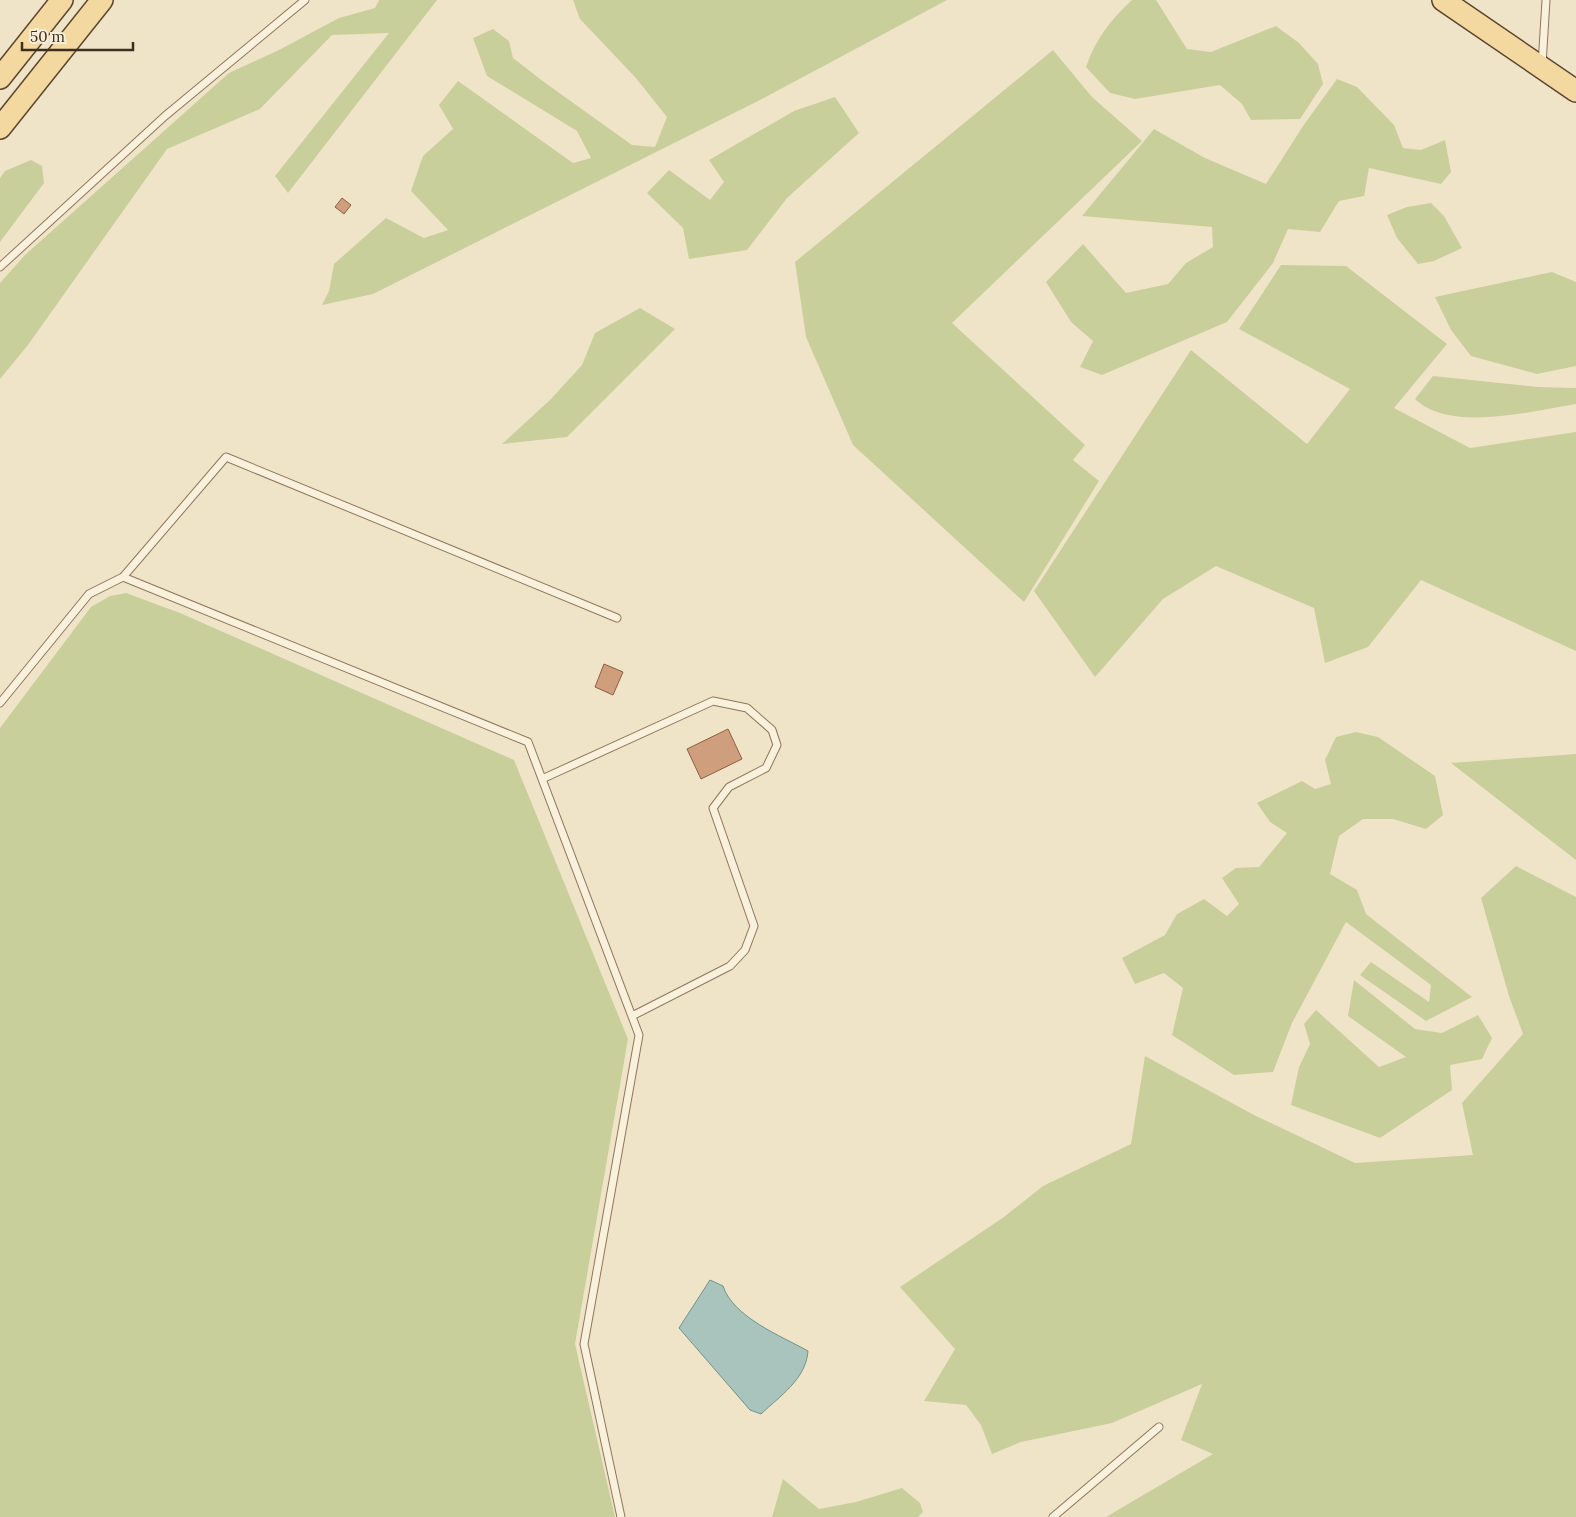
<svg xmlns="http://www.w3.org/2000/svg" width="1576" height="1517" font-family="Lora,serif">
  <rect width="100%" height="100%" fill="#f0e4c8"/>
  <path fill="#c9cf9b" d="M379,0H437L288,193L275,176L389,33L332,35L260,109L167,149L28,345L0,379V283L25,255L229,73L279,50L339,18L375,8Z
    M573,0H947L760,100L373,294L322,305L329,291L334,264L386,218L424,238L448,230L411,191L423,156L453,129L439,105L458,81L573,163L591,158L577,131L487,76L473,38L493,29L509,41L513,58L544,82L632,145L655,147L667,117L635,77L580,19Z
    M1132,0H1156L1187,49L1211,52L1276,26L1299,43L1318,64L1323,84L1300,119L1251,120L1242,104L1220,85L1135,99L1110,93L1086,67C1095,40 1111,19 1132,0Z
    M1053,50L1092,97L1142,141L952,323L1085,445L1073,460L1099,481L1024,602L853,445L806,337L795,262Z
    M1337,79L1357,87L1394,125L1403,148L1421,150L1445,140L1451,172L1441,184L1369,168L1364,196L1339,201L1320,232L1288,229L1273,263L1227,322L1102,375L1080,367L1093,341L1071,322L1046,282L1083,244L1126,293L1168,284L1186,263L1213,247L1212,227L1082,216L1154,129L1205,158L1266,184L1303,126Z
    M835,97L859,133L787,198L747,250L689,259L683,228L647,193L669,170L710,200L724,182L709,160L794,111Z
    M31,160L42,166L44,183L0,242V178L5,171Z
    M1431,203L1444,216L1462,248L1434,261L1418,264L1397,238L1387,215L1407,207Z
    M1281,265L1346,266L1447,344L1394,408L1470,448L1576,432V651L1421,580L1368,647L1325,663L1314,608L1216,566L1163,599L1095,677L1034,591L1191,350L1307,444L1350,389L1239,329Z
    M1552,272L1576,282V366L1537,374L1471,356L1451,330L1435,297Z
    M640,308L675,329L567,437L502,444L551,399L582,365L595,333Z
    M1433,376L1538,387L1576,388V404C1532,411 1450,433 1415,399Z
    M126,593L180,613L514,760L628,1039L575,1344L615,1517H0V728L91,607L110,596Z
    M1356,732L1378,737L1435,776L1443,815L1426,829L1393,819H1363L1339,836L1330,874L1357,890L1366,914L1472,997L1426,1021L1360,975L1371,962L1429,1002L1431,985L1346,922L1292,1023L1273,1072L1234,1075L1172,1035L1183,988L1164,973L1135,984L1122,958L1165,935L1177,914L1204,899L1227,916L1239,904L1222,878L1236,868L1259,867L1287,833L1270,822L1257,803L1302,781L1315,789L1331,784L1325,760L1336,737Z
    M1576,754V860L1451,763Z
    M1516,866L1576,897V1517H1106L1213,1454L1181,1440L1202,1384L1112,1423L1021,1442L992,1454L981,1425L966,1405L924,1401L955,1349L900,1287L1004,1217L1043,1186L1131,1144L1145,1056L1254,1115L1355,1163L1473,1155L1462,1103L1523,1034L1509,996L1481,898Z
    M1354,980L1415,1029L1442,1033L1478,1015L1492,1038L1482,1059L1450,1065L1452,1090L1380,1138L1291,1105L1299,1067L1310,1044L1304,1024L1316,1010L1379,1067L1406,1057L1348,1016Z
    M783,1479L819,1509L856,1502L902,1488L920,1503L923,1512L918,1517H772Z"/>
  <path fill="#a9c4bc" stroke="#6f938a" d="M710,1280L723,1286C733,1317 781,1336 808,1351C806,1379 780,1396 761,1414L750,1410L679,1328Z"/>
  <path fill="#cf9f7d" stroke="#8d5f41" d="M342,198L351,205L344,214L335,207Z
    M604,664L623,672L613,695L595,687Z
    M728,729L742,759L701,779L687,749Z"/>
  <g fill="none" stroke-linecap="round" stroke-linejoin="round">
    <defs>
      <path id="lane" d="M1542,65L1546,0
        M0,267L165,116L305,0
        M123,577L226,457L617,618
        M0,703L89,594L123,577L528,742L639,1035L584,1344L621,1517
        M542,779L713,701L747,708L772,730L777,745L766,768L729,787L713,808L754,926L745,950L730,966L632,1016
        M1053,1517L1159,1427"/>
      <path id="primary" d="M1443,0L1576,91
        M0,78L62,0
        M0,128L102,0"/>
    </defs>
    <use href="#lane" stroke="#8d765c" stroke-width="9"/>
    <use href="#primary" stroke="#5b4430" stroke-width="24"/>
    <use href="#lane" stroke="#faf1dc" stroke-width="7"/>
    <use href="#primary" stroke="#f3d9a0" stroke-width="21"/>
  </g>
  <path d="M22 42v8h111v-8" fill="none" stroke="#3d2e20" stroke-width="2.5"/>
  <text x="30" y="42" font-size="15" fill="#3d2e20" stroke="#f7eed8" stroke-width="4" paint-order="stroke">50 m</text>
</svg>
